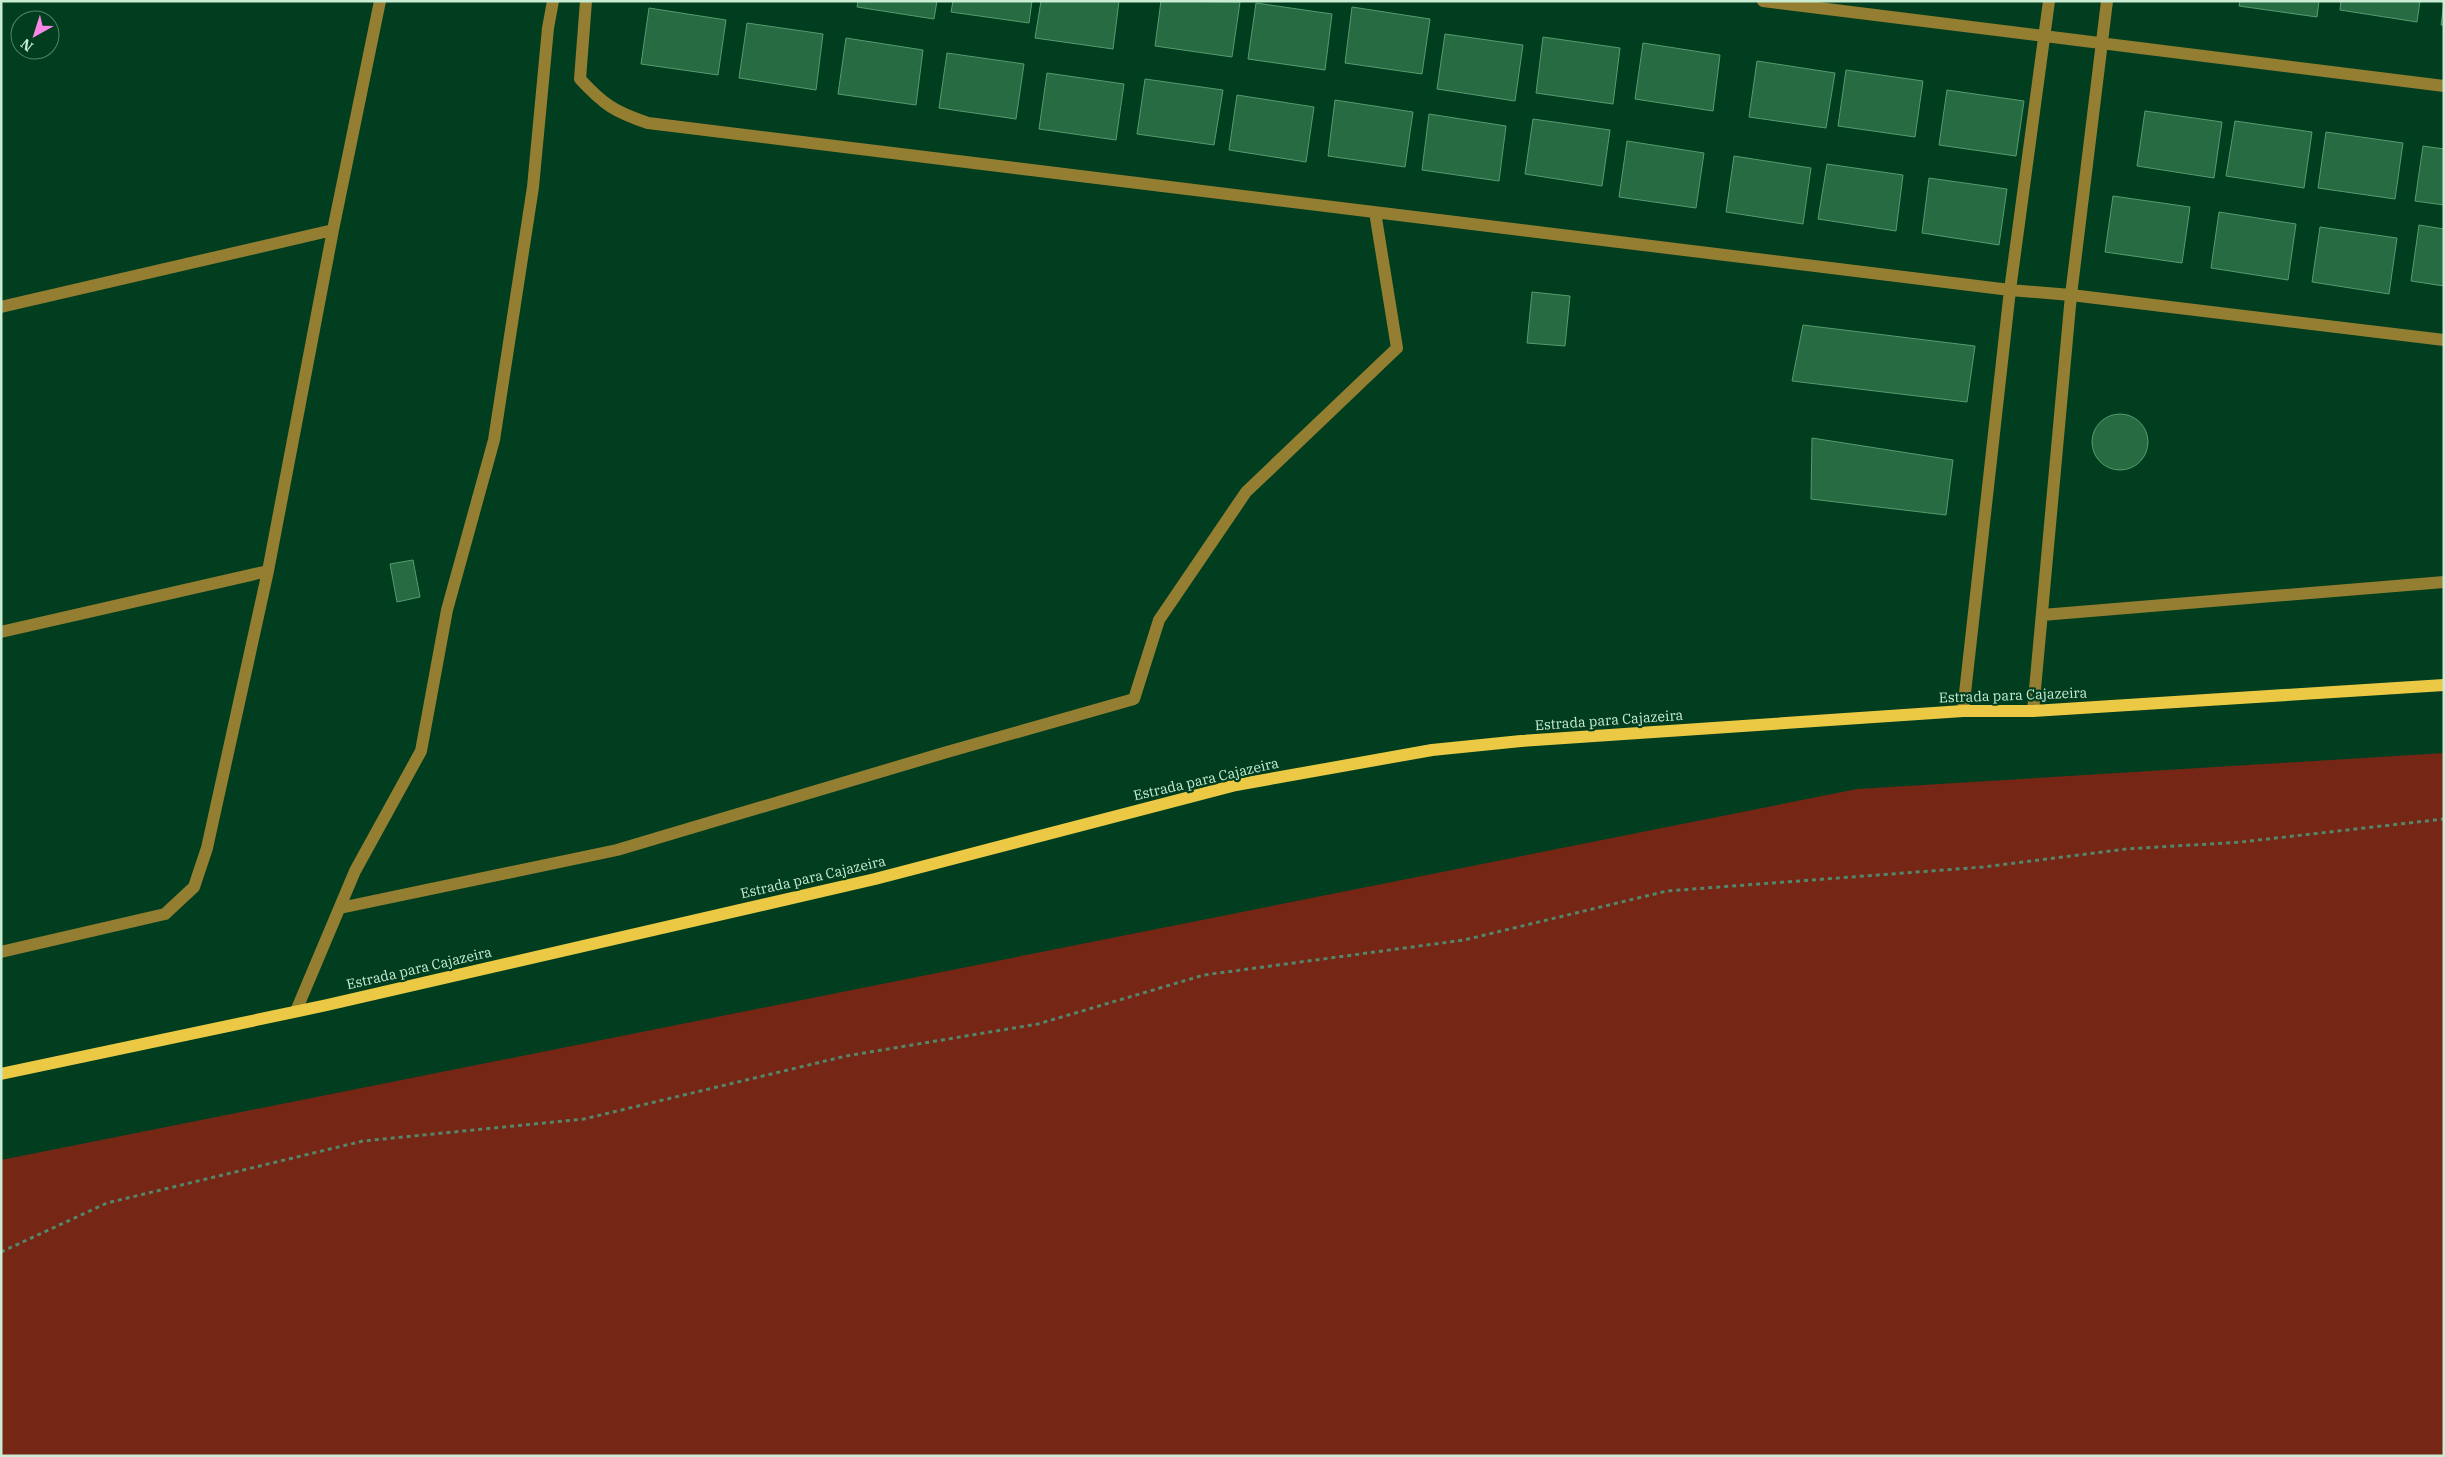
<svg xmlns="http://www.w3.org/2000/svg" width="2445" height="1457" font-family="'IBM Plex Serif',serif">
  <rect width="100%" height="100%" fill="#013e1f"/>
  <path fill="#752615" d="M2444,753V1456H1V1160L1857,789Z"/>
  <path fill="#266b42" stroke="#559c6e" d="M858,1H937L934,19L857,7Z
    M953,1H1032L1029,23L951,12Z
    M1041,1H1119L1113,49L1035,38Z
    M1161,1L1240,2L1232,57L1155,46Z
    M2240,1H2319L2317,17L2239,6Z
    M2341,1H2420L2417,22L2340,10Z
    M1256,3L1332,14L1325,70L1248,59Z
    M2444,3V25H2441Z
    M1352,7L1430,19L1422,74L1345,63Z
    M649,8L726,20L718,75L641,64Z
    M747,23L823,34L816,90L739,78Z
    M1445,34L1523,45L1515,101L1437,89Z
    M1543,37L1620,48L1613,104L1536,93Z
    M846,38L923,50L916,105L838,94Z
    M1643,43L1720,55L1713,111L1635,99Z
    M947,53L1024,64L1016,119L939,108Z
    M1757,61L1835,73L1826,128L1749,117Z
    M1846,70L1923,81L1915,137L1838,126Z
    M1047,73L1124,84L1116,140L1039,129Z
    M1145,79L1223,90L1214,145L1137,134Z
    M1947,90L2024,101L2016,156L1939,145Z
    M1237,95L1314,107L1306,162L1229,150Z
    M1335,100L1413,112L1405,167L1328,156Z
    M2145,111L2222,122L2214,178L2137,166Z
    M1429,114L1506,126L1499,181L1422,170Z
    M1533,119L1610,130L1602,186L1525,174Z
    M2235,121L2312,132L2304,188L2226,176Z
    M2326,132L2403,143L2395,199L2318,188Z
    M1627,141L1704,153L1696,208L1619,197Z
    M2423,146L2444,149V205L2415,201Z
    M1734,156L1811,168L1803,224L1726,212Z
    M1827,164L1903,175L1896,231L1818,219Z
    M1929,178L2007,189L1999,245L1922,233Z
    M2113,196L2190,207L2182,263L2105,252Z
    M2219,212L2296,224L2288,280L2211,268Z
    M2419,225L2444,229V286L2411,281Z
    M2320,227L2397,238L2389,294L2312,282Z
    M1532,292L1570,296L1565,346L1527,343Z
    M1803,325L1975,346L1967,402L1792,381Z
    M2092 442a28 28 0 1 1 56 0a28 28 0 1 1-56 0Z
    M1812,438L1953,460L1946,515L1811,499Z
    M413,560L420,597L397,602L390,564Z"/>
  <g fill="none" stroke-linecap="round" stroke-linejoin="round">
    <path stroke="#54866a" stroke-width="3" stroke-dasharray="4 4" stroke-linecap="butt" d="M1,1252L107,1203L363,1141L584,1119L846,1056L1038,1024L1204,975L1464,940L1667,891L1983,867L2127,849L2241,842L2444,819"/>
    <path stroke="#937e31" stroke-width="12" d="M586,1L580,79C604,105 615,112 648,123L2010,290L2071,295L2444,340
      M1763,1L2444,86
      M1,307L333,230
      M2042,615L2444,582
      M1,632L268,571
      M1963,711L2010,290L2049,1
      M2033,711L2071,295L2107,1
      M340,908L617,850L947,752L1134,699L1159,620L1246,492L1397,348L1375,212
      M1,952L165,914L194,887L207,848L268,571L333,230L380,1
      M296,1011L355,871L421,751L447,610L494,440L533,187L548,28L553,1"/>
    <path stroke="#ebc944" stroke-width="12" d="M1,1074L327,1005L875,879L1236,785L1432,750L1521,741L1963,711H2033L2444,685"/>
  </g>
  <g text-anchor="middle" stroke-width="4.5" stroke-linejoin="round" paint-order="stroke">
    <g font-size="14" fill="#c9ecd3" stroke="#013e1f">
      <text transform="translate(2013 695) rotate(-2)" y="5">Estrada para Cajazeira</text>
      <text transform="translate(1609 720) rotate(-4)" y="5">Estrada para Cajazeira</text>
      <text transform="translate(1206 779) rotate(-13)" y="5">Estrada para Cajazeira</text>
      <text transform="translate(813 877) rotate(-13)" y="5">Estrada para Cajazeira</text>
      <text transform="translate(419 968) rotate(-13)" y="5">Estrada para Cajazeira</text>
    </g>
  </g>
  <rect width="2445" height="1457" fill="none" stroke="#c9ecd3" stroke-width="5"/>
  <g transform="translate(35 35) rotate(219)"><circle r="24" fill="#013e1f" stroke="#518467"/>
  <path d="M0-4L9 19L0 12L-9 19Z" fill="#fa87e6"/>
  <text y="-8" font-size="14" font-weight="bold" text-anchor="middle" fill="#c9ecd3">N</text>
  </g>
</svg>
